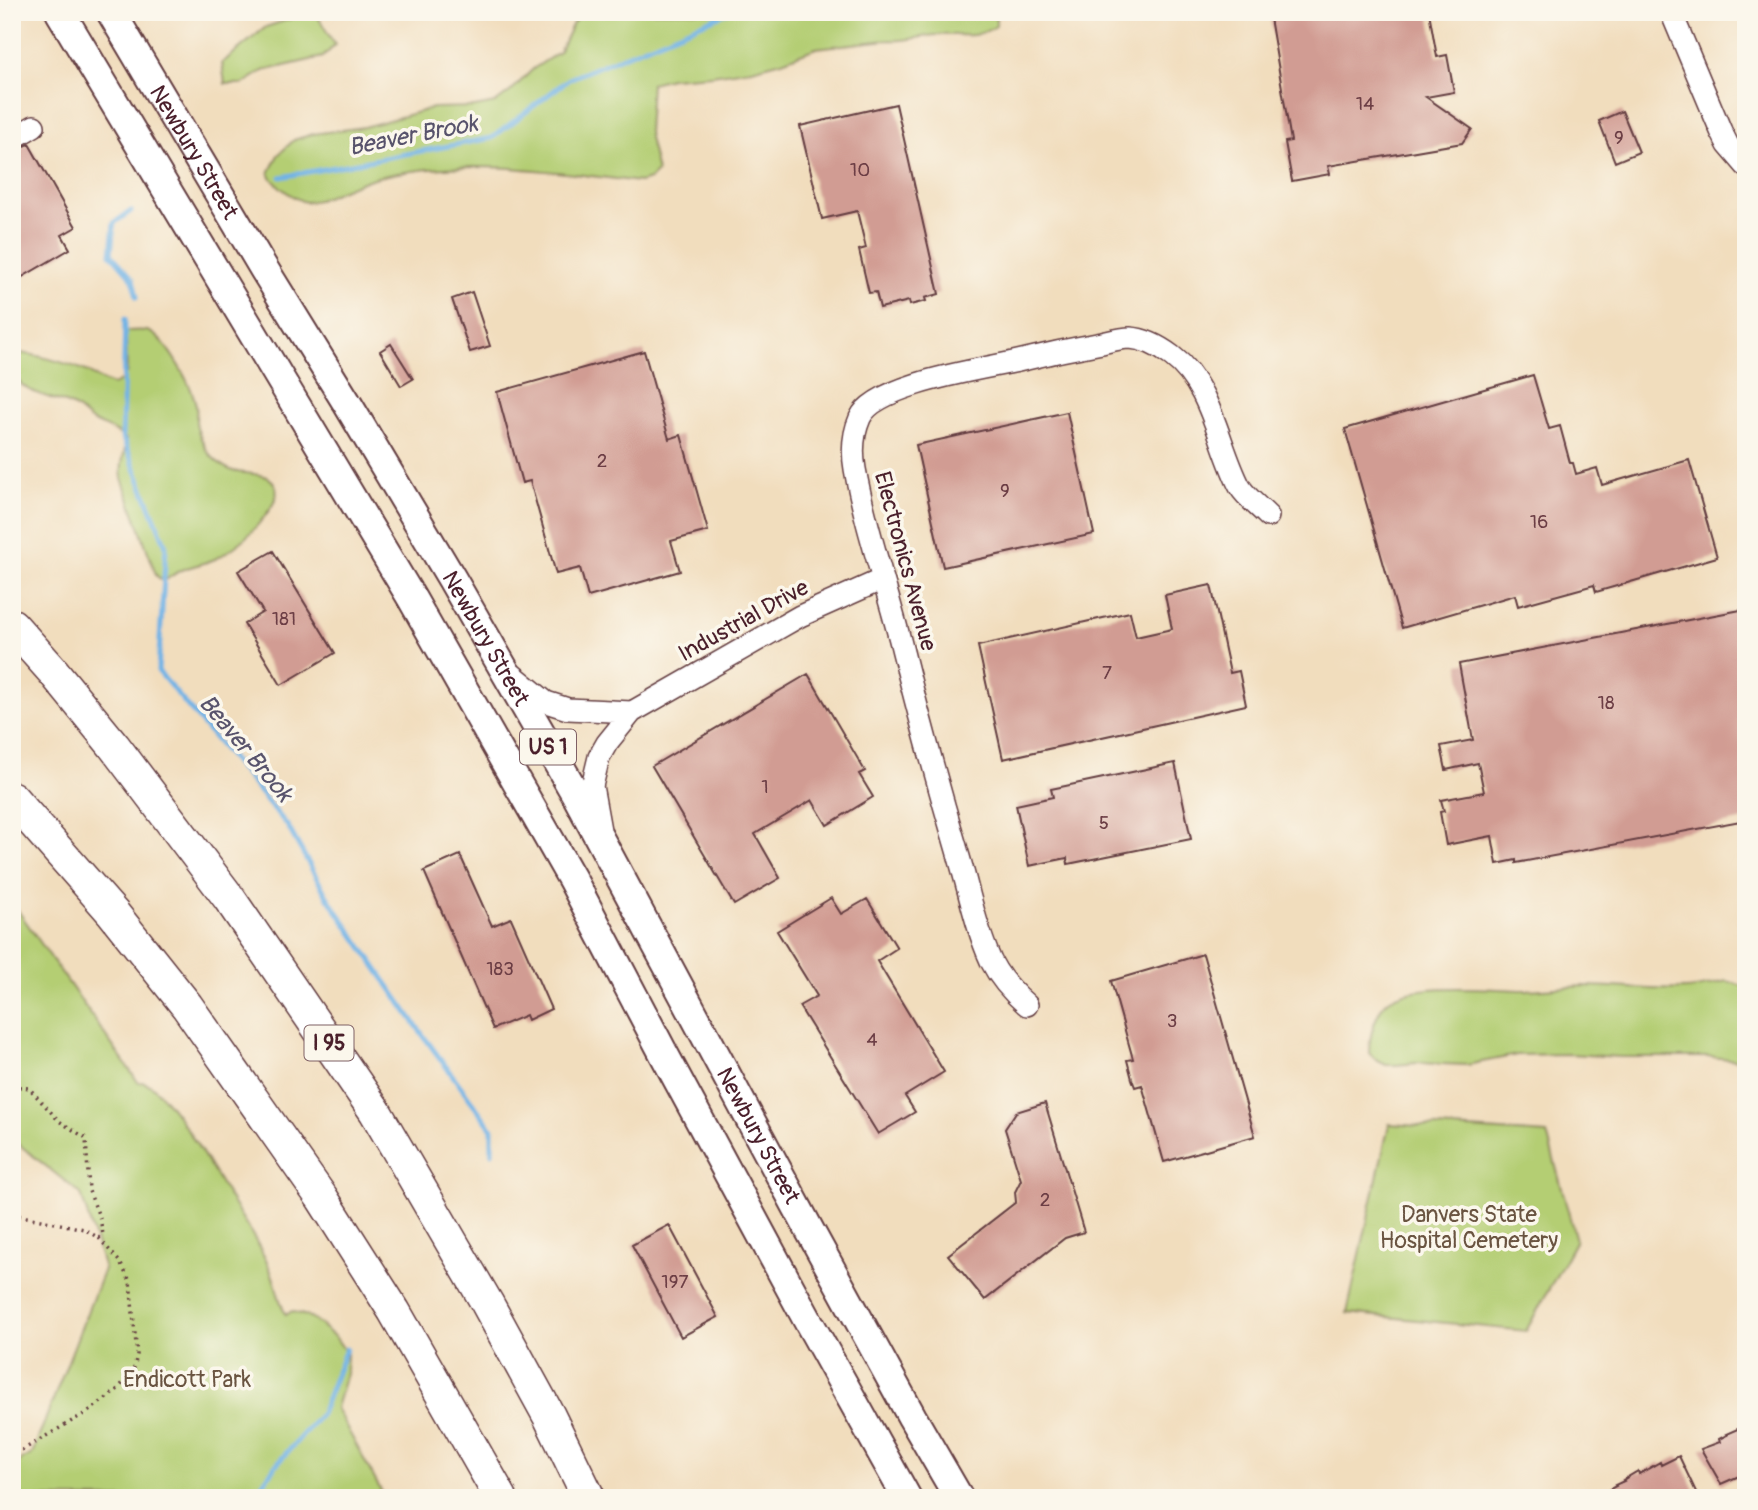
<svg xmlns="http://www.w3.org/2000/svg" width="1758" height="1510" font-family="Pangolin,sans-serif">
  <rect width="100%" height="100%" fill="#fbf7ec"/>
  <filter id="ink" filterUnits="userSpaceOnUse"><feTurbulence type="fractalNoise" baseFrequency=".0143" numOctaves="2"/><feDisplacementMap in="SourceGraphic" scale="14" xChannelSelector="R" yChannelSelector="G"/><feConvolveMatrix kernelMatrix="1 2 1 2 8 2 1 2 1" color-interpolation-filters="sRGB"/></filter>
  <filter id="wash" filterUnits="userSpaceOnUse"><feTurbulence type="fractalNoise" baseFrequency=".00686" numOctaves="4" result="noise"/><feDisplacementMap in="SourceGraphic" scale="28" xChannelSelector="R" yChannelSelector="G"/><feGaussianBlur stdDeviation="1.57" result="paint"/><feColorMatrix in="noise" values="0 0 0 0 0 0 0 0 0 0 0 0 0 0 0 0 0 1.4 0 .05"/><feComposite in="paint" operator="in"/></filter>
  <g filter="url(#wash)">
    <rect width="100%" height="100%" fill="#f1ddbd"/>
    <path fill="#b4ce73" stroke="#7f764f" stroke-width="2" d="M311,12H315L335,45L323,57L263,71L243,84H225L222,63L266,27Z
      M584,12H996V26C972,41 962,33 937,35C920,36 904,42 887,40L816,48L782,61L752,69L712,75L671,78L651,83L648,133L657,172L650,179L639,182C553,171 464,157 378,177C358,182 337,193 318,200C313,201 310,202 306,202C295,200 272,183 269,173L278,155L294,140L313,134L364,127L433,108L475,107L495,103L511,91L533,69L559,52L573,23Z
      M126,331C132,331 141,330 147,331C165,336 193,387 196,406C197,411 196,417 196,422C197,431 201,439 205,447C210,457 222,467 233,471C249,476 281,469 276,498C274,504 269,510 265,516C252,533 236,548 217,558C205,564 193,565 181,570C175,573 169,578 163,582L156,575L122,478C119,464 126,453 126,439C116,430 104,427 92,421C84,416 79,408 70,405C57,399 30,394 20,383C12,375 13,363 17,353C32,353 74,365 88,372C96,377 103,382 113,385L122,380L127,372Z
      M12,902L138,1082C144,1082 148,1083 153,1087C178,1110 203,1155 221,1184C239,1214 259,1242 272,1274C277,1287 279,1302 286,1315L292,1311L312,1318L336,1338L347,1354L346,1374L336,1408L385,1498H12V1466L32,1454L104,1269L81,1194L12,1139Z
      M1727,981L1746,987V1061L1712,1057H1620L1569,1054L1517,1055L1467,1065L1416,1063L1396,1065H1386L1376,1060L1369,1053C1369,1038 1376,1009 1389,1000C1413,982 1489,989 1520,990C1541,990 1563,987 1584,986C1617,986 1651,991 1685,989C1699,989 1713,984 1727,981Z
      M1389,1124L1547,1134L1576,1240L1526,1331L1347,1313Z"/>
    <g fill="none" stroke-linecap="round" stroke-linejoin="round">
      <path stroke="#71b3e6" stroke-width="5" d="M281,177L492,138L569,79L729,12
        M131,211L114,223L111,254L133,279L137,297
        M125,319L122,436L166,546L158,671L287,825L328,898L425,1038L492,1129V1153
        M253,1498L275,1466L321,1414L346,1349"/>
    </g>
    <g id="blocks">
      <path fill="#d19c93" d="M1304,12H1429L1437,57L1447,55L1454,92L1426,97L1472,129L1462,143L1328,166L1330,174L1292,181L1285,142L1291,141L1270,18Z
        M896,104L939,294L925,298L926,301L910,305L909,301L880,308L876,292L869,293L859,250L866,248L857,211L822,219L800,126Z
        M1622,111L1639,152L1615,162L1599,121Z
        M29,144L76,227L62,235L70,249L12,283V152Z
        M472,292L490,346L470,352L452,299Z
        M391,344L413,379L401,386L380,351Z
        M644,351L669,439L681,435L708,531L671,541L680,571L588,597L580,568L556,574L530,481L522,483L497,392Z
        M1533,375L1549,429L1560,426L1570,463H1573L1576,474L1597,468L1602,485L1689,460L1717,557L1596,592L1594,585L1518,606L1515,595L1402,628L1345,429Z
        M1067,412L1094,534L943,567L916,445Z
        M273,551L335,653L281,685L244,624L263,612L238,571Z
        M1211,585L1230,673L1239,671L1246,705L1003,759L978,646L1130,612L1136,637L1172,629L1165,595Z
        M1746,609V820L1516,863V860L1497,864L1492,836L1446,845L1440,812L1444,811L1441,800L1484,792L1478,763L1446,770L1441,746L1473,740L1459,664Z
        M808,674L865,771L859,774L873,797L827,825L812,800L755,834L780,878L734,905L652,766Z
        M1175,763L1191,839L1068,864L1067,858L1029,866L1016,805L1053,797L1051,789Z
        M460,855L492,926L511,918L551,1009L528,1020L526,1015L493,1029L424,871Z
        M831,898L841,914L867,899L897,948L877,961L944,1072L905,1096L915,1112L878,1134L799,1006L817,996L777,931Z
        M1203,954L1255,1136L1164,1162L1142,1085L1135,1087L1132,1079L1127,1060L1133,1059L1111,981Z
        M1045,1103L1084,1232L1065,1238L985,1300L948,1255L1016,1202L1015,1192L1021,1180L1005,1129L1016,1112Z
        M669,1225L718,1317L681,1337L632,1245Z
        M1742,1427V1429L1746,1427V1473L1721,1484L1701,1449L1720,1442L1719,1439L1727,1435L1726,1434Z
        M1679,1456L1697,1494L1689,1498H1593L1616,1486L1615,1485L1624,1481L1623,1480L1638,1471L1639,1474L1660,1462L1661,1465Z"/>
    </g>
  </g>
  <g filter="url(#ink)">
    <use href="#blocks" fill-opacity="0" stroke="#633c41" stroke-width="2"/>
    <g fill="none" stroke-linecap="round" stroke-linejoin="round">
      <defs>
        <path id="minor" d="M1671,12L1721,131L1728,145L1746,166
          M12,139L34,126
          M512,674L546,702L568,709L632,712
          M600,830L592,786L599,757L607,743L632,712L800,616L883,579
          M1027,1005C1013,993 999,977 991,961C976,928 969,891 959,857C939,789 920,720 903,652C888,590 866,531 855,469C852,452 853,434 860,418C875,384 983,369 1018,361C1046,354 1074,348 1102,343C1111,341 1121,338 1130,338C1146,339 1160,347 1172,356C1212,386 1218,445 1240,487C1246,497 1259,507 1268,516"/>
        <g id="major">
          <path d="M60,12L411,597L572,879L666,1058L807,1319L907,1498"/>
          <path id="s1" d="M111,12L264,269L347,403L452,579L574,791L810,1231L912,1417L959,1498"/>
        </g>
        <path id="highway" d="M12,625L52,670L114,746L229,898L375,1111L487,1303L549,1416L589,1498
          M12,798L113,913L187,1006L322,1198L394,1311L501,1498"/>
      </defs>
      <use href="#minor" stroke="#633c41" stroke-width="24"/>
      <use href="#major" stroke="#633c41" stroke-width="32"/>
      <use href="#highway" stroke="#633c41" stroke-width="35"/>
      <path stroke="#633c41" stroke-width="3.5" stroke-dasharray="2 5" stroke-linecap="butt" d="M12,1086L29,1088L59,1121L86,1138L89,1191L100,1219L103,1234L99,1238
        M12,1214L84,1229L99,1238L119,1261L130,1281L137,1355L133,1372L115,1392L89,1411L12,1456"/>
      <use href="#minor" stroke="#fff" stroke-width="21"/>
      <use href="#major" stroke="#fff" stroke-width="28"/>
      <use href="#highway" stroke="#fff" stroke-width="32"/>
    </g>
  </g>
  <g text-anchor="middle" stroke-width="7" stroke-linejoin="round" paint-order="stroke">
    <g font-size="19" fill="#6c3e45">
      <text x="1365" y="110">14</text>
      <text x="1619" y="144">9</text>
      <text x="860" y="176">10</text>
      <text x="602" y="467">2</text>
      <text x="1005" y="497">9</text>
      <text x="1539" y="528">16</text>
      <text x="284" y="625">181</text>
      <text x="1107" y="679">7</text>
      <text x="1606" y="709">18</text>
      <text x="765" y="793">1</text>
      <text x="1104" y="829">5</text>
      <text x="500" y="975">183</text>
      <text x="1172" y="1027">3</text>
      <text x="872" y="1046">4</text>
      <text x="1045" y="1206">2</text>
      <text x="675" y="1288">197</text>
    </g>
    <g fill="#fbf7ec" stroke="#7f6065" stroke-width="2">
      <rect x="520" y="729.5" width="56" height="35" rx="5"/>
      <rect x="304.5" y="1025.5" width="49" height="35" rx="5"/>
    </g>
    <g font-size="21" font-weight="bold" fill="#4a1f2b">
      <text x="548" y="754">US 1</text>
      <text x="329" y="1050">I 95</text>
    </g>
    <g font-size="23" fill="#4a1f2b" stroke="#fbf7ec">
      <text dy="8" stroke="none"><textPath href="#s1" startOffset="163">Newbury Street</textPath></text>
      <text transform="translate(906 561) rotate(75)" y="8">Electronics Avenue</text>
      <text transform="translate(743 620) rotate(-29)" y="8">Industrial Drive</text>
      <text dy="8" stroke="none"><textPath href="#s1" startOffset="730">Newbury Street</textPath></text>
      <text dy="8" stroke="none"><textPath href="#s1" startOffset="1297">Newbury Street</textPath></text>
    </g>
    <g font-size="23" fill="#6a5441" stroke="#fbf7ec">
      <text x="1469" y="1222">Danvers State<tspan x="1469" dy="26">Hospital Cemetery</tspan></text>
      <text x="187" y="1387">Endicott Park</text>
    </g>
    <g font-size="24" font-style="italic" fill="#58536c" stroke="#fbf7ec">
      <text transform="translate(413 135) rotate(-11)" y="8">Beaver Brook</text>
      <text transform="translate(246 748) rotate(50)" y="8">Beaver Brook</text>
    </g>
  </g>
  <rect width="1758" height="1510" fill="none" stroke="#fbf7ec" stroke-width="42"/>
</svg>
